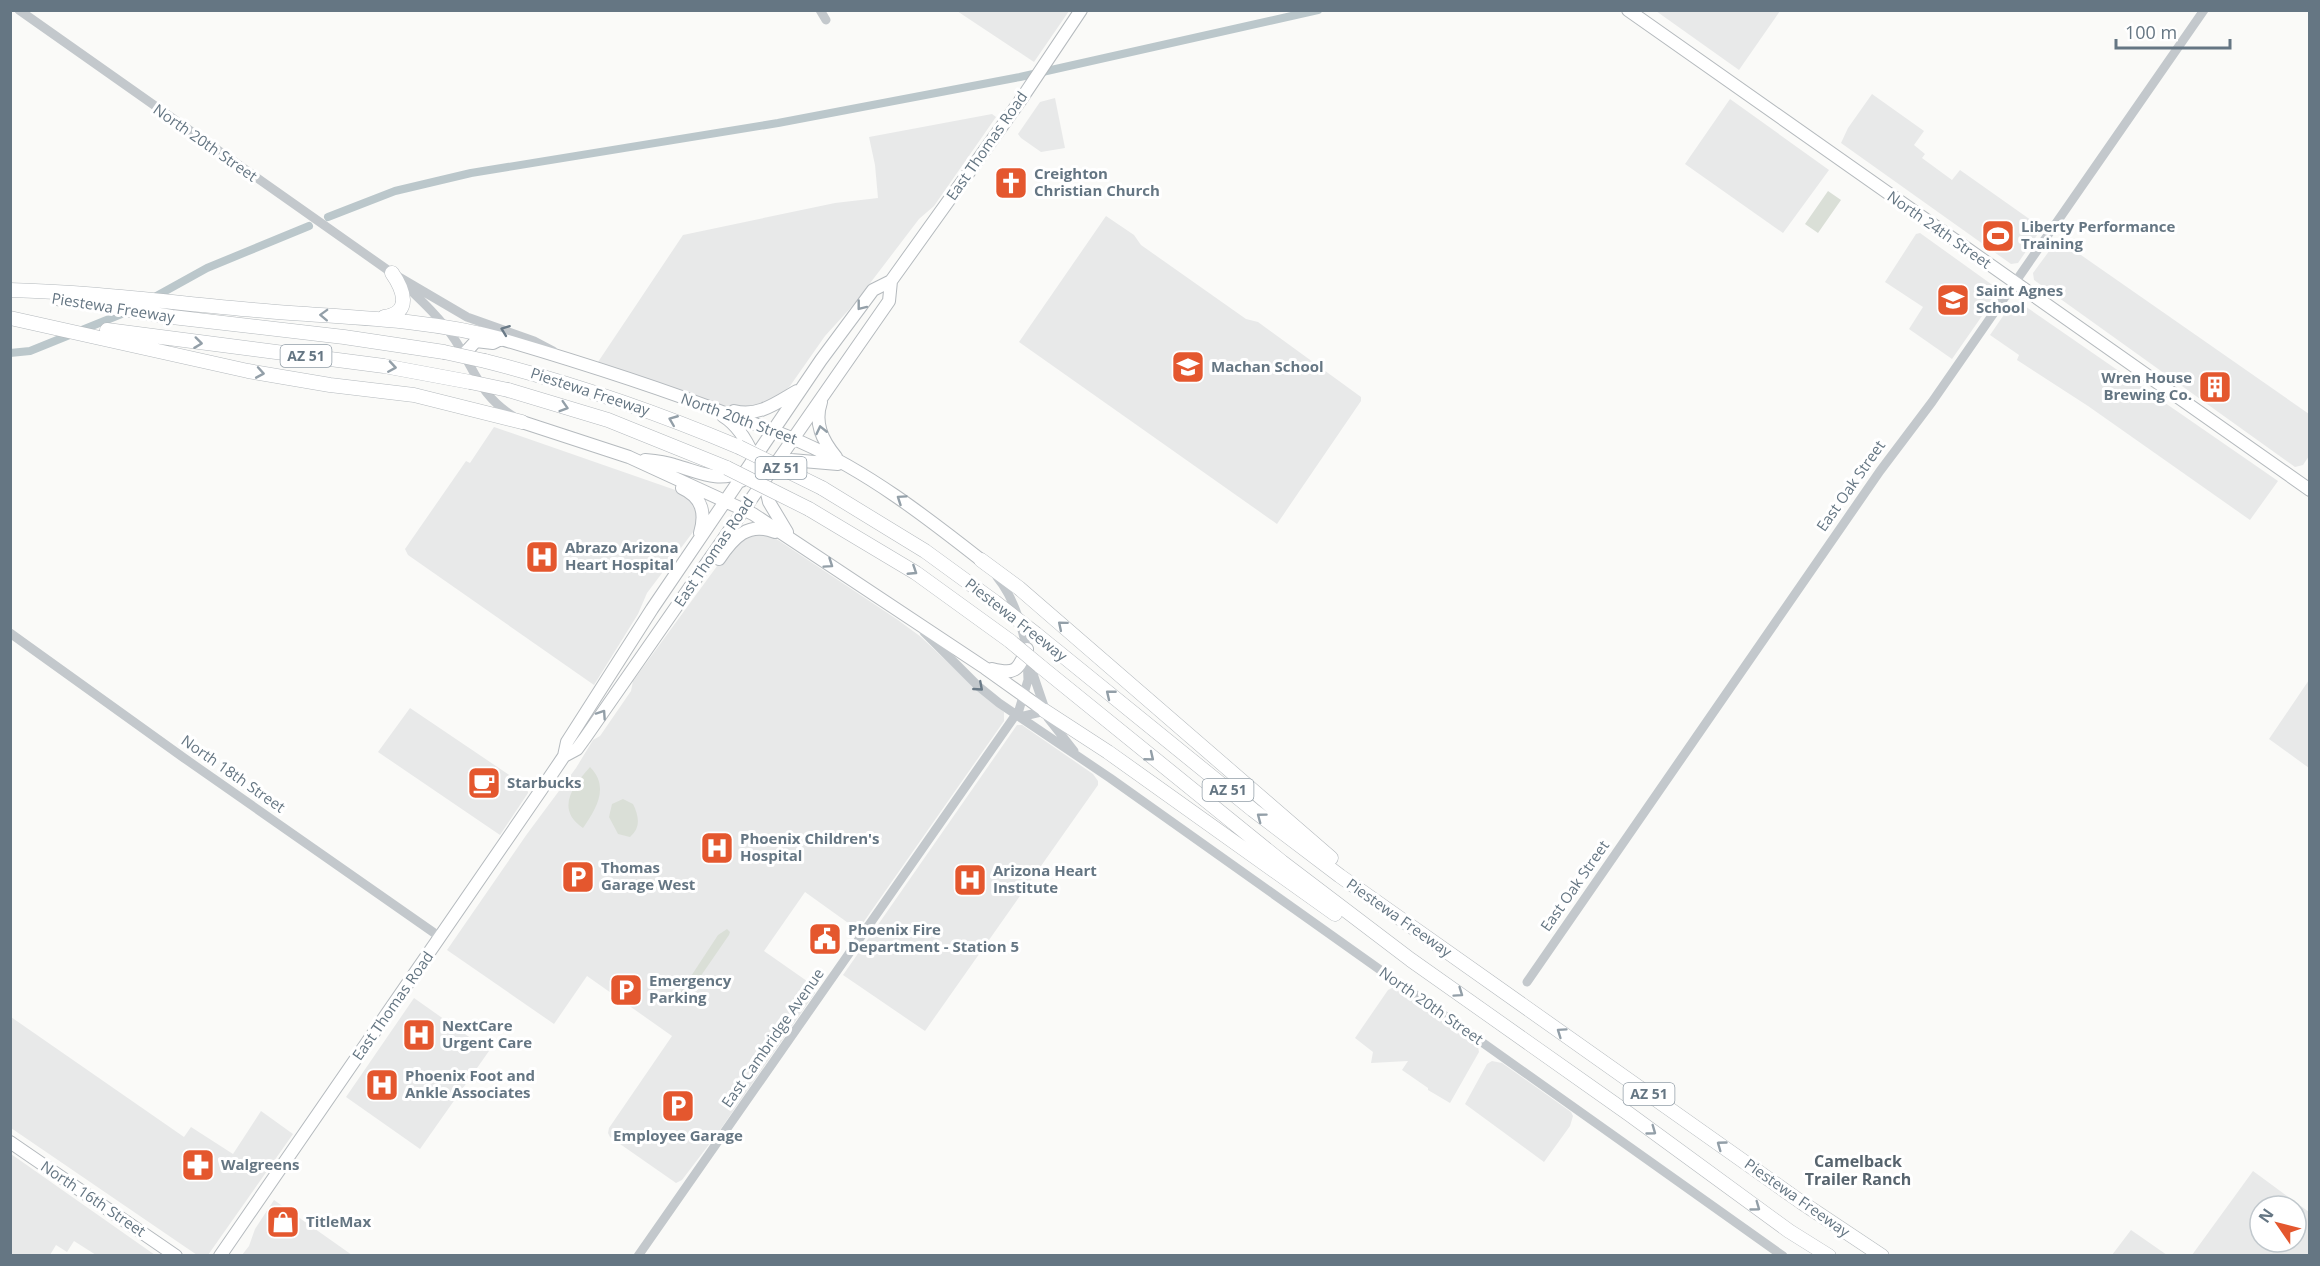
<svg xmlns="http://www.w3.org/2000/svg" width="2320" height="1266" font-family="'Open Sans',sans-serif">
  <rect width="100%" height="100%" fill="#fafaf8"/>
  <path fill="#e8e9e9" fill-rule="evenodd" d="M957,11H1069L1034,62Z
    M1656,11H1780L1739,70Z
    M1872,94L1924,131L1914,145L1925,154L1922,158L1952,180L1960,170L2042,228L2018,263L2011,264L1841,143L1848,128Z
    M1055,98L1065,148L1041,152L1021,138L1018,134L1040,102Z
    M1730,99L1829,170L1783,233L1685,164Z
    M992,114L996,117L934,206L919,219L855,303L825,336L790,386L781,394L761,406L733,409L598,362L683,235L835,203L878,198L875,165L869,137Z
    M1106,216L1134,235L1141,245L1246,319L1258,322L1361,397V401L1277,524L1019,342Z
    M1920,233L1998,289V293L1952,359L1909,329L1923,307L1885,282L1916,234Z
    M2058,239L2309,414V456L2303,465L2295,467L2034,280L2033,273Z
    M2019,302L2278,481L2250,520L2088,406L2017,360L2019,355L1990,335L2012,303Z
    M494,427L681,492L687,495L698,511L696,528L647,593L638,614L594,685L408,555L405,549L466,461L470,463Z
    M769,534L898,620L921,637L974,687L1000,708L1004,712V721L858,930L805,892L764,951L814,986L815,993L720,1130L682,1180L676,1183L610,1137L608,1133L609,1128L672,1036L587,976L554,1024L447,950L527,834L576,768L593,740L600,736L631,691L633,681L731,547L743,535Z
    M2309,680L2310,768H2309L2269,739Z
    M410,708L527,787L528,793L500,835L378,752Z
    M1017,725H1022L1093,774L1098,781V785L925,1031L843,975Z
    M1392,988H1396L1478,1047L1479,1052L1450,1103L1428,1090V1088L1402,1070L1408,1061L1371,1063L1373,1052L1355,1038L1388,990Z
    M414,998L489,1051L420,1149L346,1097Z
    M11,1017L184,1137L191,1127L233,1154L261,1111L293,1134L208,1255H197L11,1128Z
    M1492,1061L1502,1063L1571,1112L1573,1116L1570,1126L1544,1162L1465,1104L1487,1064Z
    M11,1154L155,1255H96L74,1241L67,1252L56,1245L50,1255H11Z
    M2253,1171L2309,1212V1255H2192ZM2260,1206H2296V1242H2260Z
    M274,1200L352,1255H242L249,1246L255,1229Z
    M2131,1230L2167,1255H2112Z"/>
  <path fill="#dadfd7" d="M1828,191L1841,200L1818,233L1805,224Z
    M590,767C610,787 596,809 583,828C555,809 573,786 590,767Z
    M623,799L633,804C639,816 641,828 630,837L618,834L609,817L612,804Z
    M727,929L730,932L729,935L685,999L678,1000V996L718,935Z"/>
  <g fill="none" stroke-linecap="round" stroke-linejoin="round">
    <path stroke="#bbc7cb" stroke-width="8" d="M328,217L395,191L471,173L778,123L1020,77L1318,10
      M151,299L207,268L309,226
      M10,353L30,351L129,311"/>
    <defs>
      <path id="major" d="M1628,10L2310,490
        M464,354L476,341L493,343L501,339C579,362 655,386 730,415C754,424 779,432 803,443C868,472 925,516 981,560
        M821,402C814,423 822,440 836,457
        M734,411C759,417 776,403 797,391
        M723,416C738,425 747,441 754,457
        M522,422L629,457L753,514L985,668L1045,711
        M645,460C655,461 665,462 674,465C703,473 714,482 745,472
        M764,480L769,502L787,532
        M741,481L775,464L791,460L838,464
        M682,488C702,497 706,513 700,533
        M719,559C733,538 748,521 775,532
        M992,669C1016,675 1018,670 1027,649
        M564,756L577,749L585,738L889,301L891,281
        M10,1142L176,1256
        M220,1256L541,790L564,756L567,742L652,609L821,360L873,290L891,281L1020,101L1081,10"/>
      <path id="highway" d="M10,290C96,292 181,304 266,311C345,318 424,318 501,339
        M60,299L172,317L344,337L444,352
        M384,317C413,313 403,289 392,273
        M10,318L248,371L330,385L414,395L522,422
        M107,330L384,366L470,382
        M485,361C572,383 656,412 739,447
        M508,390L608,420L727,468
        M822,488L925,551L995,602
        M809,509L916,573L1010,641
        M981,560L1019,588L1331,858
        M1036,634L1253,810L1340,876L1801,1202L1882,1256
        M1040,666L1282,862L1411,960L1629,1114L1789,1231L1829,1256
        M1045,711L1108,752L1335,914"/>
    </defs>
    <use href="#major" stroke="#b5babe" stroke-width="14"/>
    <use href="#highway" stroke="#b4b9bd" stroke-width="15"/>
    <path stroke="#c3c8cc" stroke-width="9" d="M19,10L392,273L467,317L534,341L553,351
      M820,10L826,20
      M405,285C423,302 441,319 455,340C475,370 480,396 513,416
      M997,577C1015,599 1022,627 1028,655
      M924,632L978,686L999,703L1110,778L1783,1256
      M10,633L184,758L440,937
      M1031,668L1048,718L1074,751
      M1015,715L1024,716L1045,711
      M1527,982L1880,471L1932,402L2204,10
      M638,1256L1019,710L1028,680L1027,655"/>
    <use href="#major" stroke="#fff" stroke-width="12"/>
    <use href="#highway" stroke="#fff" stroke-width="14"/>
    <defs>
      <path id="highway-bridge" d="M444,352L485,361
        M470,382L508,390
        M739,447L822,488
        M727,468L809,509
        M995,602L1036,634
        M1010,641L1040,666"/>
    </defs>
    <use href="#highway-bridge" stroke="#b4b9bd" stroke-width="15" stroke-linecap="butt"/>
    <use href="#highway-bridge" stroke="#fff" stroke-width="14"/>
  </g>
  <defs><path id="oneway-chevron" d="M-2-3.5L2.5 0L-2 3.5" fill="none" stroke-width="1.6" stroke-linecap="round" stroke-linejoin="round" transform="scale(1.5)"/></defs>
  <g stroke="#939fa8">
    <use href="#oneway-chevron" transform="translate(861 306) rotate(128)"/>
    <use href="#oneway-chevron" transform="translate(324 315) rotate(-178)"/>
    <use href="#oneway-chevron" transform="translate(198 343) rotate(7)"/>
    <use href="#oneway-chevron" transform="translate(392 367) rotate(9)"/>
    <use href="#oneway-chevron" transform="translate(260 373) rotate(10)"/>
    <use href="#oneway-chevron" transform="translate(564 407) rotate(17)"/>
    <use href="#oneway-chevron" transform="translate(673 420) rotate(-158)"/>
    <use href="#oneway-chevron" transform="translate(821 430) rotate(-103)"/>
    <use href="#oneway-chevron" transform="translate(901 499) rotate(-146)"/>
    <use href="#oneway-chevron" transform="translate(829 564) rotate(34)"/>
    <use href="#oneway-chevron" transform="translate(913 571) rotate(33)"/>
    <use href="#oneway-chevron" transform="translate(1062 625) rotate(-140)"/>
    <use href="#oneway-chevron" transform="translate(1110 694) rotate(-141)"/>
    <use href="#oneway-chevron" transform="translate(602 714) rotate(-56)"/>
    <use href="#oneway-chevron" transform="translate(1150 757) rotate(39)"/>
    <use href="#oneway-chevron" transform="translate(1261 817) rotate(-143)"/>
    <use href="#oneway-chevron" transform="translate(1459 993) rotate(35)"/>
    <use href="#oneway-chevron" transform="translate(1561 1032) rotate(-145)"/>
    <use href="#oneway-chevron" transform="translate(1652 1131) rotate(36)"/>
    <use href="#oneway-chevron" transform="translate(1721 1145) rotate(-144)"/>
    <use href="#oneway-chevron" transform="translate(1756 1207) rotate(36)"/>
  </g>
  <g stroke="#6a7a87">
    <use href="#oneway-chevron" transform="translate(505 330) rotate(-159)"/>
    <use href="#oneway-chevron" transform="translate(979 687) rotate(41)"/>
  </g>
  <defs>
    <symbol id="church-square" viewBox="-11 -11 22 22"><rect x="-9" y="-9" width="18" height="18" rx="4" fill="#e4572e" stroke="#fff"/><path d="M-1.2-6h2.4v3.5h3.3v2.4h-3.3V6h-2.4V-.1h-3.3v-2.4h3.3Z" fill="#fff"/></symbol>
    <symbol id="stadium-square" viewBox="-11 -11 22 22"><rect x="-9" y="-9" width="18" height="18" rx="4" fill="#e4572e" stroke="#fff"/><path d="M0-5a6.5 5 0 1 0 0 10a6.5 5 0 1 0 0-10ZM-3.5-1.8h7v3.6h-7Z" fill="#fff"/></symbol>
    <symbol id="school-square" viewBox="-11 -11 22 22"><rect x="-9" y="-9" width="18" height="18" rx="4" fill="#e4572e" stroke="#fff"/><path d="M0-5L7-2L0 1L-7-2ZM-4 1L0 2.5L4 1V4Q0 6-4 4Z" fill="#fff"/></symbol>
    <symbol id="building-square" viewBox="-11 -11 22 22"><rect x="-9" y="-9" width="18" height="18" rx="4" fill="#e4572e" stroke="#fff"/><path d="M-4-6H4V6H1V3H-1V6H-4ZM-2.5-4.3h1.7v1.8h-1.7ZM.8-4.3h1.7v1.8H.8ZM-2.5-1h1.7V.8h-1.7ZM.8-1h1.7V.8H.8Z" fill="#fff"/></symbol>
    <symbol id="hospital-square" viewBox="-11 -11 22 22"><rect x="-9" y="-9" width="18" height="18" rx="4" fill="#e4572e" stroke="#fff"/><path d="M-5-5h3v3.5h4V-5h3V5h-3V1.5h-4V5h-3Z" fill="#fff"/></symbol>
    <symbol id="cafe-square" viewBox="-11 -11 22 22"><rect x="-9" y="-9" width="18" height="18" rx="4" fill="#e4572e" stroke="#fff"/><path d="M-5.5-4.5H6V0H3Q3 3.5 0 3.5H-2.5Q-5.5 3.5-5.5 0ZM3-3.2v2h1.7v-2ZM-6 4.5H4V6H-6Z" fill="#fff"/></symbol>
    <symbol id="parking-square" viewBox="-11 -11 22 22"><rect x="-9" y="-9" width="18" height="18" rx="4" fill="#e4572e" stroke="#fff"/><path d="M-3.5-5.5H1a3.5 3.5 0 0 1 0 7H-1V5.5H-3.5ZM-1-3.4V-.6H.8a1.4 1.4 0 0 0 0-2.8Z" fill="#fff"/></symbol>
    <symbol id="civic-square" viewBox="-11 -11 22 22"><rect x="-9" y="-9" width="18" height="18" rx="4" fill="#e4572e" stroke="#fff"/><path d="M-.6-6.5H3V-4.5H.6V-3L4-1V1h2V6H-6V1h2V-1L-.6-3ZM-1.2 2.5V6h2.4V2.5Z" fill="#fff"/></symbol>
    <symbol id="pharmacy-square" viewBox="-11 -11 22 22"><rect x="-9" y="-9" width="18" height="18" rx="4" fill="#e4572e" stroke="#fff"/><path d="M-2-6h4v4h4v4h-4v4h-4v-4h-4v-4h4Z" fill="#fff"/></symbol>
    <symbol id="shop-square" viewBox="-11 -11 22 22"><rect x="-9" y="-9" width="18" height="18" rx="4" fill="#e4572e" stroke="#fff"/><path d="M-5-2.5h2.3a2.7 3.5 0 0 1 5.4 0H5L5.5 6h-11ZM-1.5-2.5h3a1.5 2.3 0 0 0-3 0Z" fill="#fff"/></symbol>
  </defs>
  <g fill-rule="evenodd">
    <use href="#church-square" x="992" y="164" width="38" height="38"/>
    <use href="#stadium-square" x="1979" y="217" width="38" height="38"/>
    <use href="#school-square" x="1934" y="281" width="38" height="38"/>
    <use href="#school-square" x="1169" y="348" width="38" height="38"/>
    <use href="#building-square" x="2196" y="368" width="38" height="38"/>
    <use href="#hospital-square" x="523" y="538" width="38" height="38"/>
    <use href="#cafe-square" x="465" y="764" width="38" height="38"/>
    <use href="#hospital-square" x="698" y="829" width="38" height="38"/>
    <use href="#parking-square" x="559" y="858" width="38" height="38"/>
    <use href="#hospital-square" x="951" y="861" width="38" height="38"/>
    <use href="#civic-square" x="806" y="920" width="38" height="38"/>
    <use href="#parking-square" x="607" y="971" width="38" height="38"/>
    <use href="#hospital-square" x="400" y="1016" width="38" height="38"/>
    <use href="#hospital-square" x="363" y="1066" width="38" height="38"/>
    <use href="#parking-square" x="659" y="1087" width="38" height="38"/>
    <use href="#pharmacy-square" x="179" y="1146" width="38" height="38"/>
    <use href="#shop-square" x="264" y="1203" width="38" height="38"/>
  </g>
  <g text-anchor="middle" stroke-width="6" stroke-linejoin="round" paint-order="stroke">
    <g fill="#fff" stroke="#939fa8" stroke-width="1.5">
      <rect x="280.5" y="345" width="51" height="22" rx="4.5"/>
      <rect x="755.5" y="457" width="51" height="22" rx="4.5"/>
      <rect x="1202.5" y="779" width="51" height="22" rx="4.5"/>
      <rect x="1623.5" y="1083" width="51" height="22" rx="4.5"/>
    </g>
    <g font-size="14" font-weight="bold" fill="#657683">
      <text x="306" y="361">AZ 51</text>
      <text x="781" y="473">AZ 51</text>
      <text x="1228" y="795">AZ 51</text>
      <text x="1649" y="1099">AZ 51</text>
    </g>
    <g font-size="15" fill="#657683" stroke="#fff">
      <text transform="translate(205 143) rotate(35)" y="5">North 20th Street</text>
      <text transform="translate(987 146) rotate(-55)" y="5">East Thomas Road</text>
      <text transform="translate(1939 230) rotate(35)" y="5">North 24th Street</text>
      <text transform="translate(113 308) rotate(9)" y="5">Piestewa Freeway</text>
      <text transform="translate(590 392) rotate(18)" y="5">Piestewa Freeway</text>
      <text transform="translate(739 419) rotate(20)" y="5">North 20th Street</text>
      <text transform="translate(1851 486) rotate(-55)" y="5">East Oak Street</text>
      <text transform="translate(714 552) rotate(-56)" y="5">East Thomas Road</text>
      <text transform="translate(1016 620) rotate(38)" y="5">Piestewa Freeway</text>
      <text transform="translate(233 774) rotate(35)" y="5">North 18th Street</text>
      <text transform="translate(1575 886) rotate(-55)" y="5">East Oak Street</text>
      <text transform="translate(1399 918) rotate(35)" y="5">Piestewa Freeway</text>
      <text transform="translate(393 1006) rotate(-55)" y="5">East Thomas Road</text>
      <text transform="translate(1431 1006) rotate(35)" y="5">North 20th Street</text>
      <text transform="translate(773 1038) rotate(-55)" y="5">East Cambridge Avenue</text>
      <text transform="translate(1797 1198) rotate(35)" y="5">Piestewa Freeway</text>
      <text transform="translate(93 1199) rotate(34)" y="5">North 16th Street</text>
    </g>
    <g font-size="15" font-weight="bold" fill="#657683" stroke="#fff" text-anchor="start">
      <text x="1034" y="179">Creighton<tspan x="1034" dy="17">Christian Church</tspan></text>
      <text x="2021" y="232">Liberty Performance<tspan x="2021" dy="17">Training</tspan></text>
      <text x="1976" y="296">Saint Agnes<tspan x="1976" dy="17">School</tspan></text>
      <text x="1211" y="372">Machan School</text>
      <text x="2192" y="383" text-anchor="end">Wren House<tspan x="2192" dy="17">Brewing Co.</tspan></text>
      <text x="565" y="553">Abrazo Arizona<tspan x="565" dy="17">Heart Hospital</tspan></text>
      <text x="507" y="788">Starbucks</text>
      <text x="740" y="844">Phoenix Children's<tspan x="740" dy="17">Hospital</tspan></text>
      <text x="601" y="873">Thomas<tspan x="601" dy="17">Garage West</tspan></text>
      <text x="993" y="876">Arizona Heart<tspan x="993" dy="17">Institute</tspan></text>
      <text x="848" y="935">Phoenix Fire<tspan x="848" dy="17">Department - Station 5</tspan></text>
      <text x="649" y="986">Emergency<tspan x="649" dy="17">Parking</tspan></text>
      <text x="442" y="1031">NextCare<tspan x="442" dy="17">Urgent Care</tspan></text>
      <text x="405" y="1081">Phoenix Foot and<tspan x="405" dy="17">Ankle Associates</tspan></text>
      <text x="678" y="1141" text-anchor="middle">Employee Garage</text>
      <text x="221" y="1170">Walgreens</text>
      <text x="306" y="1227">TitleMax</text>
    </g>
    <g font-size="16" font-weight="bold" fill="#57646e" stroke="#fff">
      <text x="1858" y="1167">Camelback<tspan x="1858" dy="18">Trailer Ranch</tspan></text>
    </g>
  </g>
  <rect width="2320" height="1266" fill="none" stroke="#657683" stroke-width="24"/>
  <g transform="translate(2278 1224) rotate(305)"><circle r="28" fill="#ffffff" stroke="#c1c8cd" stroke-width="1.5"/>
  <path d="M0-4.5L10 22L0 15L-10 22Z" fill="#e4572e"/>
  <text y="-9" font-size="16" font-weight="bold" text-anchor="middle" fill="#657683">N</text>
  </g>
  <path d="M2116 39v9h114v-9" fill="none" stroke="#657683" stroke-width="3"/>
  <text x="2125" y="39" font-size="18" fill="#657683" stroke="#ffffff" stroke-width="4.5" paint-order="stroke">100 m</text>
</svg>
